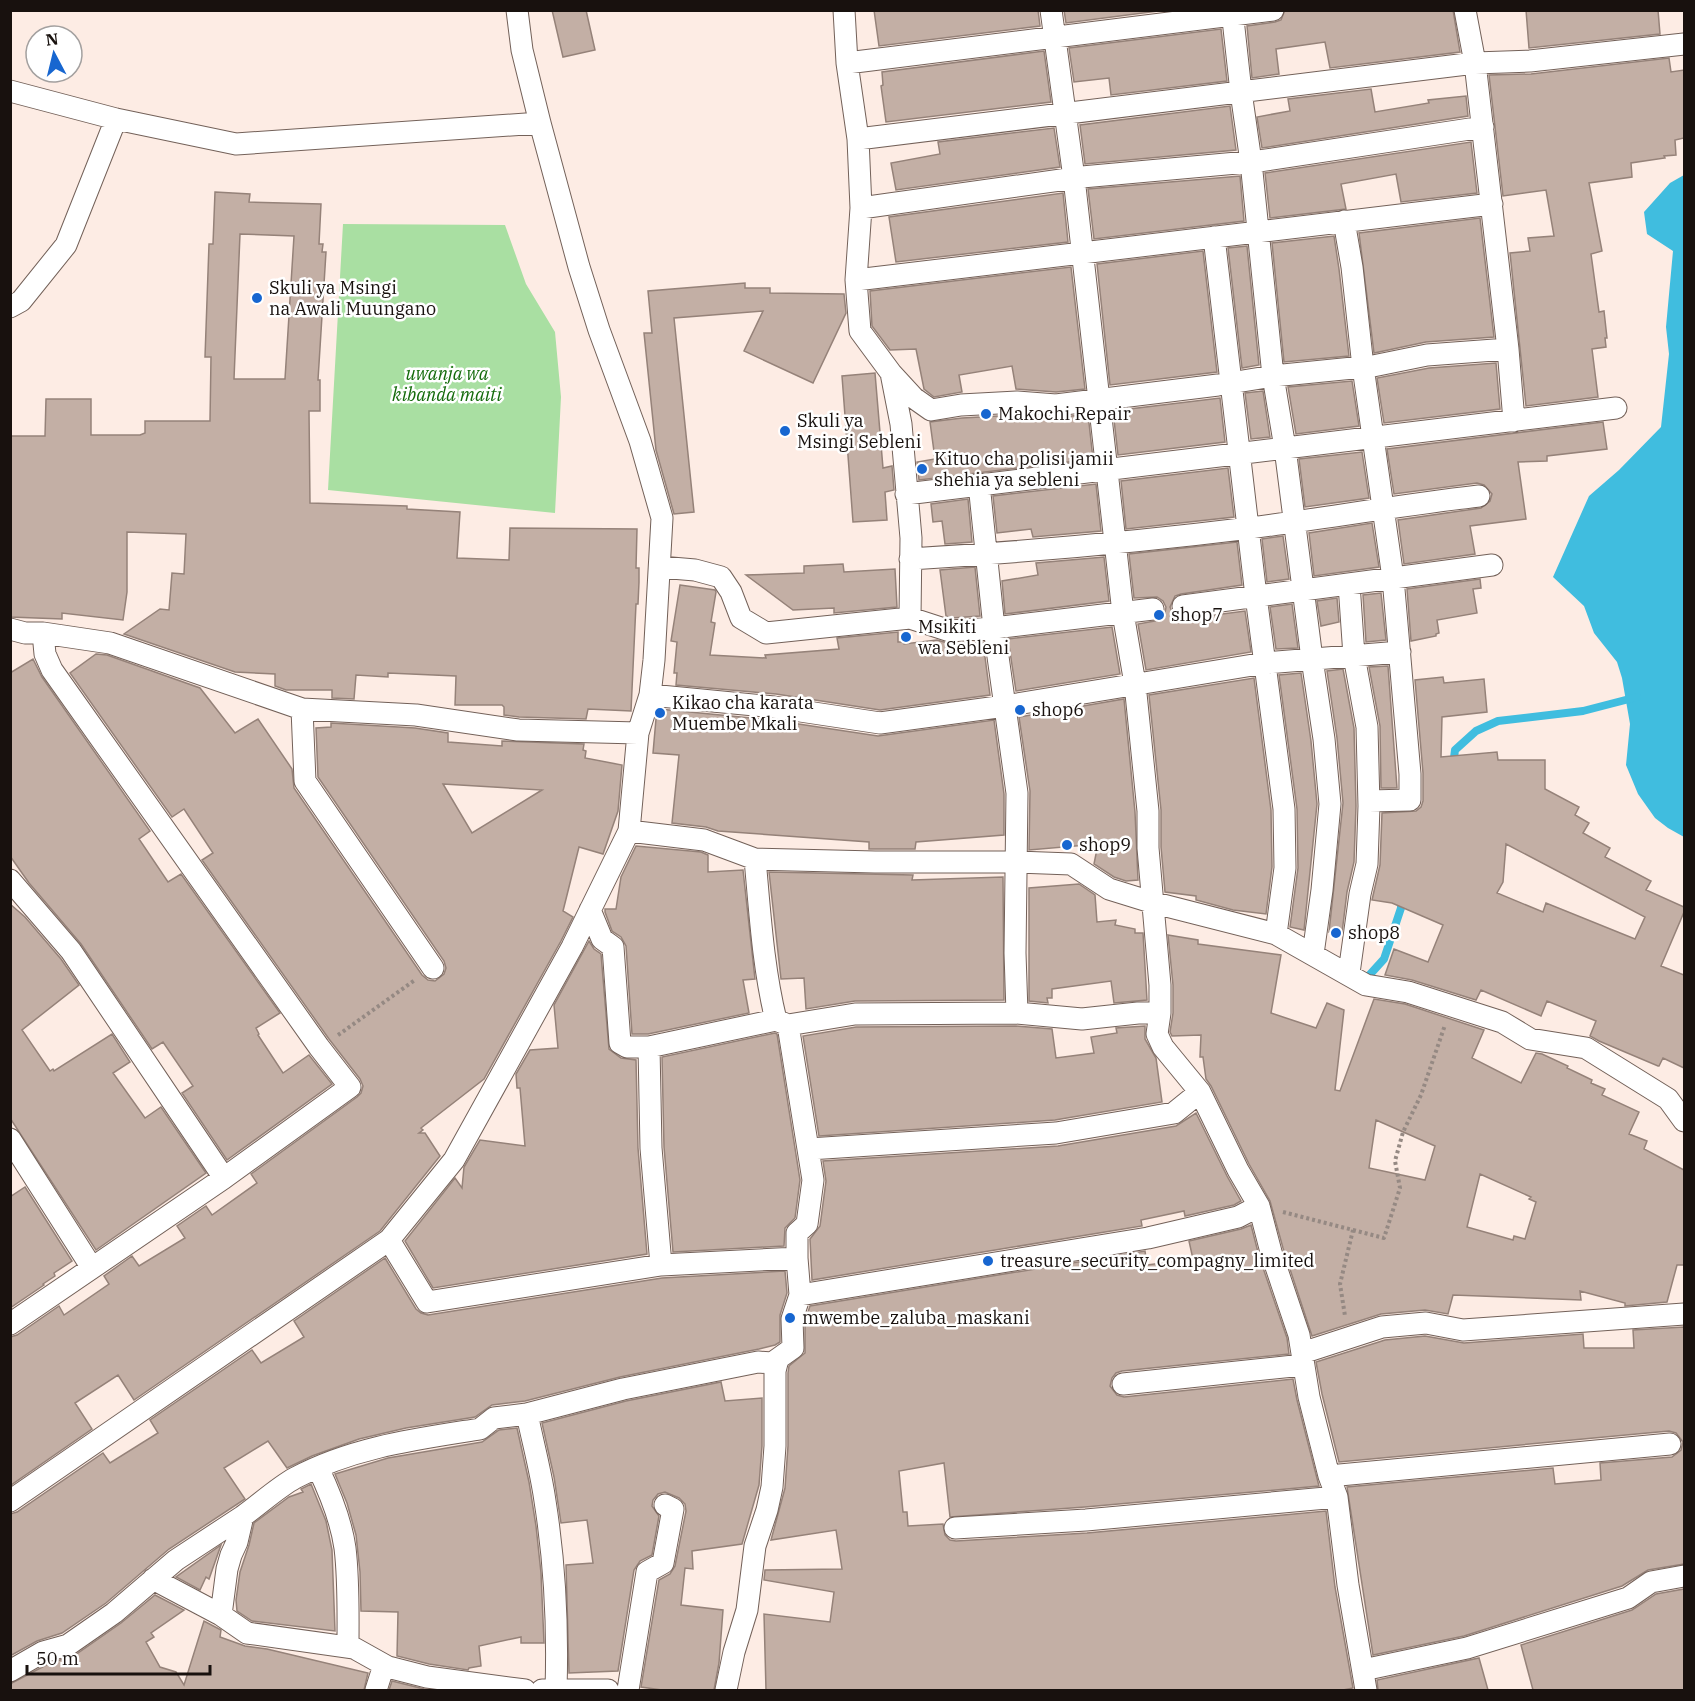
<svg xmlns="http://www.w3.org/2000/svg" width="1695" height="1701" font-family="'IBM Plex Serif',serif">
  <rect width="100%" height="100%" fill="#fdece4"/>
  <path fill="#a9dfa2" d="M343,224L505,225L526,284L555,332L561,397L555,513L328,490Z"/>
  <path fill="#40bddf" d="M1684,175V837L1668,828L1655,818L1638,794L1626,765L1630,724L1622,678L1617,662L1594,633L1584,606L1553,577L1589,496L1619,470L1661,427L1669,354L1666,327L1673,251L1647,234L1644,212L1670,183Z"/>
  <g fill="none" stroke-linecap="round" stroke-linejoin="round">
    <path stroke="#40bddf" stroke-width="8" d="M1453,766L1455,750L1476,731L1498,721L1583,711L1637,697
      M1364,981L1384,959L1401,908V897"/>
  </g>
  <path fill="#c3afa5" stroke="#958279" stroke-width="1.5" fill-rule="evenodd" d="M552,10H586L595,50L563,57Z
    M874,10H1038L1040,26L879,46Z
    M1064,10H1166L1066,23Z
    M1285,10H1453L1460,52L1330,68L1325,42L1276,49L1279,74L1252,78L1247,26L1275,22L1281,20Z
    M1526,10H1658L1660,34L1529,48Z
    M1221,29L1227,81L1111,95L1109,78L1074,82L1069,48Z
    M1044,51L1051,102L886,122L881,86L883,85L882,72Z
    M1669,58L1671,72L1684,70V138L1675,140L1676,155L1664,156L1665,158L1631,163L1632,177L1589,183L1602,251L1591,254L1599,312L1604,311L1607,338H1605L1606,347L1592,349L1598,397L1526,406L1510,253L1530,251L1528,238L1554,236L1546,190L1503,196L1489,75L1531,74Z
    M1371,89L1375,112L1429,103L1428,100L1466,96L1468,116L1262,148L1257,117L1290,111L1288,99Z
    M1230,106L1236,150L1085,164L1080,125Z
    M1054,128L1060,167L896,190L891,163L940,154L938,142Z
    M1471,142L1477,193L1401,202L1396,174L1341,184L1346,209L1270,218L1265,173Z
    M1240,176L1244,221L1094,239L1088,189Z
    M215,192L250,194L249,202L321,204L319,244H323L322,252H326L318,380H320V411H309L310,503L407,506V509L460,512L457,558L509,560L510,528L637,529L636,568H639V582L638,604H636L631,711L588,709L586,719L519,717L504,715V707L502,705H455L456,676L388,673V677L356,675L354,699L332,698V690H286L275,686V674L235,672L124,634L160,609L169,610L172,573L184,574L186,534L127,532V592L123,620L62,613V619L10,617V436H45L46,399H91V435H140L145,433V421H210L211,357H205L209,244H213ZM240,234L294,236L285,379H234Z
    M1063,193L1068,242L896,262L889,217Z
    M1480,218L1494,337L1426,342L1374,353L1359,233Z
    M1334,236L1339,269L1349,356L1284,362L1272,243Z
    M1247,246L1259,365L1242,368L1228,248Z
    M1203,251L1217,372L1110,385L1097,264Z
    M1071,267L1085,389L1056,392L1016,389L1012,366L959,375L962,392L934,397L924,389L916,349L890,350L872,326L870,291Z
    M745,283V288H770V293L844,294L846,313L813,383L744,351L763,311L674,318L694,512L674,514L656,450L644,333H652L648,291Z
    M1496,363L1500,409L1384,423L1377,378L1429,368Z
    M875,373L883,468L892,466L894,490L885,492L887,520L853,522L842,376Z
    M1352,381L1359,426L1296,434L1288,387Z
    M1263,391L1270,437L1251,439L1245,393Z
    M1220,398L1225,442L1118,455L1113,411Z
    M1088,414L1093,459L919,480L917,462L935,459L930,422L962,418L1017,415L1055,418Z
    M1603,422L1607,449L1547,456V461L1518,462L1526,519L1470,526L1475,554L1404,564L1398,520L1481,508L1490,501L1492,494L1484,485L1477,483L1394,494L1387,449Z
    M1362,452L1369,498L1305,507L1299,459Z
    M1228,468L1234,517L1126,529L1121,481Z
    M1096,484L1101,531L1033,537L1031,529L997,533L993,496Z
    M968,499L972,542L945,544L942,521L933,522L931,504Z
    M1372,523L1379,567L1314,576L1309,533Z
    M1283,536L1289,579L1267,582L1262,539Z
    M1237,542L1242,585L1181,594L1175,596L1170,607L1173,614L1184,619L1245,611L1251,652L1146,670L1138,624L1160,620L1165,613L1166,607L1163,601L1157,597L1134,598L1129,554Z
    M1104,557L1109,601L1005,614L1002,581L1038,575L1036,563Z
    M843,564L844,572L895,569L897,607L834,613V608L793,610L746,575L804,573V566Z
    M975,567L980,616L952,618L946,616L940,570Z
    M1480,579L1481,588L1473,589L1477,613L1437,620L1439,633L1436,634V636L1411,641L1407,589Z
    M680,585L715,590L716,592L711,622L715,623L710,655L766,658L765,655L839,649L837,638L898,632V642H903L904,644L937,640L951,644L983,642L990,695L880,710L776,694L676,685L677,673H674L677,642L671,641Z
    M1381,593L1386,640L1366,642L1363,595Z
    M1337,598L1339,622L1321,626L1317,601Z
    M1292,604L1298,648L1276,649L1270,607Z
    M1112,627L1120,674L1016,691L1008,639Z
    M96,654L107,655L200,688L235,733L258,719L292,769L294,788L422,975L428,980L435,981L444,974L446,968L444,961L318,777L316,728L331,727V723L415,728L448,733V742L502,746V741L584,744L583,750L586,751L585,758L622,765L618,811L603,854L579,847L563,911L573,917L561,941L484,1079L421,1128L423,1130L419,1133H425L440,1156L380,1231L134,1400L118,1375L75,1403L92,1429L11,1485L10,1337L17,1335L59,1306L64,1315L109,1284L104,1276L132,1256L139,1266L185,1238L177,1226L206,1206L212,1215L257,1183L251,1174L357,1097L361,1093L363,1086L360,1079L329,1039L202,860L213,853L184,809L172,817L70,673ZM443,784L542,790L472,833Z
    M33,659L42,677L150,831L139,839L168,882L181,874L280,1013L256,1028L259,1034L258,1035L283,1073L309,1055L332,1084L227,1160L182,1093L193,1086L163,1042L152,1049L81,944L29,883L10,856V673Z
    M1388,666L1397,788H1381L1380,726L1369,667Z
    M1343,669L1354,728L1356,806L1354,862L1347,892L1342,933L1329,932L1343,803L1337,738L1327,671Z
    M1301,673L1311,741L1317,804L1304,930L1290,927L1298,868L1297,809L1279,675Z
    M1443,677L1444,683L1484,679L1487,712L1442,717L1441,757L1497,752L1498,760H1545V789L1579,807L1575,815L1589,823L1583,833L1610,848L1605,857L1651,881L1646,890L1684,907V912L1661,966L1684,975V1068L1663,1058L1659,1066H1658L1599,1041L1590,1036L1596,1021L1547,1001L1541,1016L1481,990L1476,1000L1412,980L1385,975L1394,949L1428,962L1443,925L1392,903L1372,900L1380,865L1382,813L1416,811L1421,807L1423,801V773L1415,680ZM1506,844L1645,917L1635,939L1546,903L1543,912L1497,893L1503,882Z
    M1254,678L1271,810L1272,867L1266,914L1233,910L1196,900V896L1165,892L1161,847V810L1149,695Z
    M1124,699L1135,812L1138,880L1126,881L1114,877L1094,864L1098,844L1029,850L1030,791L1019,717Z
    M659,709L772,720L878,736L994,720L1004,794V835L916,842L915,849H869V842L718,831L706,827L672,823L679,755L653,753L656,719Z
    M636,846L701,852L708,855V872L743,870L755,979L743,980L749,1013L648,1034H632L626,946L621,937L612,931L605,912V909H616L621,877Z
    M769,872L913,875L912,880L1003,877L1004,1000L855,1001L806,1009L804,978L781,979Z
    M1079,884L1095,895L1097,922L1116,920L1115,925L1135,929V933H1143L1147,1000L1114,1003L1111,981L1052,989V998H1047L1048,1003L1029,1001V888Z
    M10,904L25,917L61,959L79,985L22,1030L50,1071L53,1069L54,1071L112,1034L130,1062L113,1073L145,1118L161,1107L206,1173L96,1250L10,1118Z
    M1168,935L1198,940V944L1281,955L1271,1013L1316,1028L1327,1003L1344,1010L1335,1090L1340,1091L1374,999L1405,1004L1484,1030L1472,1058L1521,1083L1536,1053L1542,1054L1568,1066L1567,1068L1592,1080L1591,1083L1605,1089L1602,1095L1639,1112L1629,1134L1647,1141L1644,1149L1684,1170V1265H1677L1667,1302L1625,1306V1303L1580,1291L1581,1300L1453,1295L1448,1314L1425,1310L1381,1314L1312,1336L1283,1248L1270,1201L1249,1164L1211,1086L1206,1079L1203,1057H1200L1201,1035L1172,1036L1170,1032L1173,1013V985ZM1376,1120L1435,1146L1425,1180L1369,1168ZM1480,1174L1531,1197L1529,1199L1536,1202L1525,1239L1514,1236L1513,1240L1467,1227Z
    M589,941L594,949L601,954L609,1049L621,1058L636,1060L638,1148L647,1254L433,1288L405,1241L455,1178L462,1188L464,1167L480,1140L525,1146L520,1088H517L516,1074L530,1050L558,1048L554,1005Z
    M1016,1026L1052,1029L1056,1058L1094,1053L1091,1037L1117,1033L1116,1028L1145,1026V1039L1156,1058L1162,1102L1055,1120L819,1136L803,1036L856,1027Z
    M775,1033L777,1034L800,1180L795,1218L785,1228L784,1246L673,1252L664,1147L662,1057Z
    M1196,1113L1227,1176L1241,1201L1234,1205L1185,1216L1184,1211L1141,1220L1142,1226L812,1280L810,1239L820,1226L826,1181L823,1161L1058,1146L1176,1126Z
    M25,1187L72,1261L54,1273L55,1276L43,1284L44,1285L10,1308V1197Z
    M1251,1225L1259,1256L1287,1338L1289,1354L1122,1371L1116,1373L1112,1378L1110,1386L1117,1395L1124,1397L1293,1379L1297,1400L1319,1486L1085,1507L950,1517L944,1463L899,1471L903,1512H907L908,1526L943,1524L945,1535L950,1540L956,1541L1087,1533L1326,1511L1335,1587L1353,1688L1343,1690H766L764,1614L830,1622L834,1592L764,1580L765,1570L842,1569L836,1530L771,1540L785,1488L788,1446V1373L789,1366L805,1353V1321L810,1306L1145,1251L1147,1265L1193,1259L1189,1241L1241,1229Z
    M385,1258L416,1309L421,1313L428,1315L662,1278L785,1271L787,1293L780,1315V1342L775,1345L759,1349L620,1377L525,1401L492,1405L475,1417L406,1428L359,1439L312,1456L287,1468L268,1441L224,1468L245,1499L169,1549L106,1603L62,1633L37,1641L10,1656V1514L17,1512L103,1453L110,1463L158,1433L150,1420L252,1350L261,1363L304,1337L294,1321Z
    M1684,1327V1564L1648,1570L1622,1586L1464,1636L1373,1655L1347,1487L1553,1468L1555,1484L1601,1480L1600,1463L1672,1457L1681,1450L1683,1442L1676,1433L1669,1431L1339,1462L1322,1394L1316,1362L1385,1340L1425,1336L1464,1343L1583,1334L1584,1348H1634L1633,1330Z
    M721,1382L725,1401L762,1398V1446L759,1485L742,1544L692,1551L693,1569L685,1568L681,1605L723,1610L719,1663L714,1690H662L641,1687L659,1580L670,1574L675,1566L686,1511L685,1504L679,1498L665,1492L658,1494L653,1500L652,1506L659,1516L652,1555L640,1561L634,1570L618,1671L569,1673L566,1565L593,1563L587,1520L561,1523L554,1477L542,1423L626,1401Z
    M517,1428L529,1482L536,1526L541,1573L544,1643H521V1637L479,1646L481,1666L469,1668L468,1670L429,1664L397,1656L398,1612L361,1611L360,1572L356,1535L347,1503L335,1474L388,1458L482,1442L499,1430Z
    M311,1484L326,1521L332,1550L335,1631L252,1621L237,1611L236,1600L240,1572L249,1545L254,1523L289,1497L303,1492L301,1489Z
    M221,1545L209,1579L206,1577L200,1590L176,1577Z
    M1684,1589V1690H1533L1521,1645L1632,1610L1656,1594Z
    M155,1595L184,1610L151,1633L154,1637L146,1642L160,1667L176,1672L184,1685L204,1621L221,1630L220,1637L245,1646L267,1649L368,1673L364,1690H10V1684L48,1664L75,1655L121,1623Z
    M1479,1658L1488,1690H1378L1377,1680Z
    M392,1681L424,1689L432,1690H389Z"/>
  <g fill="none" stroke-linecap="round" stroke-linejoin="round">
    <defs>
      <path id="street" d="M517,10L522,50L540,123L579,267L599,330L640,441L662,518L654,660L650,695L638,733L629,831L572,947L454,1160L389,1240L427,1302L661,1265L797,1258
        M1051,10L1074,178L1123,613L1135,684L1148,811V848L1160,985V1013
        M1232,10L1241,92L1251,162L1273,376L1285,448L1312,659L1324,739L1330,804L1322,890L1313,954
        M1465,10L1475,63L1508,349L1514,421
        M847,63L1273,10
        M10,91L116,119L236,144L540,123
        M858,139L1475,63L1530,61L1684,44
        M861,208L1082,177L1259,161L1483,127
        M1344,221L1352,267L1363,367L1393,578L1410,774V800L1369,801
        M1214,237L1256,596L1284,809L1285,868L1276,934
        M856,280L1492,204
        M10,307L21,301L66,245L116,119
        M891,373L914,398L931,410L961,405L1017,402L1056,405L1218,385L1273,376L1373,366L1427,355L1508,349
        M979,484L994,628L1017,793L1015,953L1017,1013L1082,1019L1138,1013H1160L1157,1034L1163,1047L1200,1092L1238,1170L1259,1206L1271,1252L1299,1335L1309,1397L1329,1476L1337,1497
        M906,494L1616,408
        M910,559C1024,552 1137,542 1250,528C1326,518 1402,505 1479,496
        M660,567L695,570L721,577L731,592L741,618L766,633L910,618L911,538L901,424L891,373L860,331L856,280L861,208L858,139L847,63L844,10
        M1183,606L1492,565
        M910,618L950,631L994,628L1153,609
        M10,629L25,633H43L110,643L302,709L416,715L518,730L638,733
        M650,695L774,707L880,723L1005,706L1265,663L1400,652
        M302,709L305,781L433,968
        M629,831L704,840L755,859L875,862H1017L1071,864L1109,889L1151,902L1276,934L1366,985L1408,992L1502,1022L1530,1039L1586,1048L1668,1099L1684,1121
        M10,880L71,951L224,1178
        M590,910L602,939L613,947L620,1043L627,1047H649
        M1349,973L1360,894L1367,864L1369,806L1367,727L1354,656L1349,584
        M788,1025L855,1014L1017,1013
        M10,1139L92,1268
        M809,1149L1056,1133L1174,1113L1200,1092
        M661,1265L651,1148L649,1047L776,1020
        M800,1295L1148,1238L1238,1217L1259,1206
        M10,1324L224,1178L350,1087L319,1047L52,670L45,654L43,633
        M1302,1353L1382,1327L1426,1323L1463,1330L1684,1314
        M1123,1384L1303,1365
        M527,1414C533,1443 541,1472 545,1501C555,1564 558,1627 556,1690
        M318,1468C330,1493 341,1520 345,1548C349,1581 348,1614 348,1647
        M1329,1476L1670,1444
        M10,1501L389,1240
        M955,1528L1086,1520L1337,1497L1348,1585L1366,1690
        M153,1579L221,1615L247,1633L354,1648L388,1667L427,1677L525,1690
        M221,1615L227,1569L231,1555L237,1542L243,1516C260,1504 277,1488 295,1478C353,1447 417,1439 480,1429L494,1418L527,1414L623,1389L758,1362L772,1363L793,1348L792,1319L800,1295L797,1258V1233L807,1224L813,1180L788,1025L776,1020C763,967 760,913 755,859
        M1363,1670L1467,1648L1628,1598L1651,1582L1684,1576
        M10,1671L43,1652L68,1645L114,1613L176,1560L243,1516
        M376,1690L384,1665
        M542,1690H608
        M628,1690L647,1572L663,1563L673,1509L665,1505
        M726,1690L734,1652L747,1610L755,1546L767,1510L772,1487L775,1446V1371L778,1359"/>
    </defs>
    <use href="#street" stroke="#736159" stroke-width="23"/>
    <path stroke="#958983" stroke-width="4" stroke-dasharray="3 3" stroke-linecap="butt" d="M338,1035L415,980
      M1283,1212L1353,1230L1340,1284L1345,1316
      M1353,1230L1384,1238L1400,1188L1395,1161L1403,1132L1421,1095L1445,1025"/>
    <use href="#street" stroke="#fff" stroke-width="21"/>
  </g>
  <g fill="#1766d0" stroke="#fff" stroke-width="2">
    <circle cx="257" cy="298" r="6"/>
    <circle cx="986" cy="414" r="6"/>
    <circle cx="785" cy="431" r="6"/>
    <circle cx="922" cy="469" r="6"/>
    <circle cx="1159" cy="615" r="6"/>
    <circle cx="906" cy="637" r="6"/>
    <circle cx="1020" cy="710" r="6"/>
    <circle cx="660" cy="713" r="6"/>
    <circle cx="1067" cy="845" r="6"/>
    <circle cx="1336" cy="933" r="6"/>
    <circle cx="988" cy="1261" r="6"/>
    <circle cx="790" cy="1318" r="6"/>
  </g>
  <g text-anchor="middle" stroke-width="5" stroke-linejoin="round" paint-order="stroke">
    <g font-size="18" fill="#18110e" stroke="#fff" text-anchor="start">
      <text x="269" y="294">Skuli ya Msingi<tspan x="269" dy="21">na Awali Muungano</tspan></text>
      <text x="998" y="420">Makochi Repair</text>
      <text x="797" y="427">Skuli ya<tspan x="797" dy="21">Msingi Sebleni</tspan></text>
      <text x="934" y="465">Kituo cha polisi jamii<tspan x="934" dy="21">shehia ya sebleni</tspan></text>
      <text x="1171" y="621">shop7</text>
      <text x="918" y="633">Msikiti<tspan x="918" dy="21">wa Sebleni</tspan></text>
      <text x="672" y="709">Kikao cha karata<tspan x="672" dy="21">Muembe Mkali</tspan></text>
      <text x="1032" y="716">shop6</text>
      <text x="1079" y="851">shop9</text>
      <text x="1348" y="939">shop8</text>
      <text x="1000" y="1267">treasure_security_compagny_limited</text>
      <text x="802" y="1324">mwembe_zaluba_maskani</text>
    </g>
    <g font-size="18" font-style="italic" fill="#136a0a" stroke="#fff">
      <text x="447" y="380">uwanja wa<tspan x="447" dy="21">kibanda maiti</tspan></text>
    </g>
  </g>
  <rect width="1695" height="1701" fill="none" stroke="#18110e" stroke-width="24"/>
  <g transform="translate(54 54) rotate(353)"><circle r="28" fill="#ffffff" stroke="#a3a09f" stroke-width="1.5"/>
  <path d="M0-4.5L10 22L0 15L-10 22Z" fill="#1766d0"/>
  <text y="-9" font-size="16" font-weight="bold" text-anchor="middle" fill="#18110e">N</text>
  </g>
  <path d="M27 1665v9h183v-9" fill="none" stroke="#18110e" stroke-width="3"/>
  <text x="36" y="1665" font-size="18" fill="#18110e" stroke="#ffffff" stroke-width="4.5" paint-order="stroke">50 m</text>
</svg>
